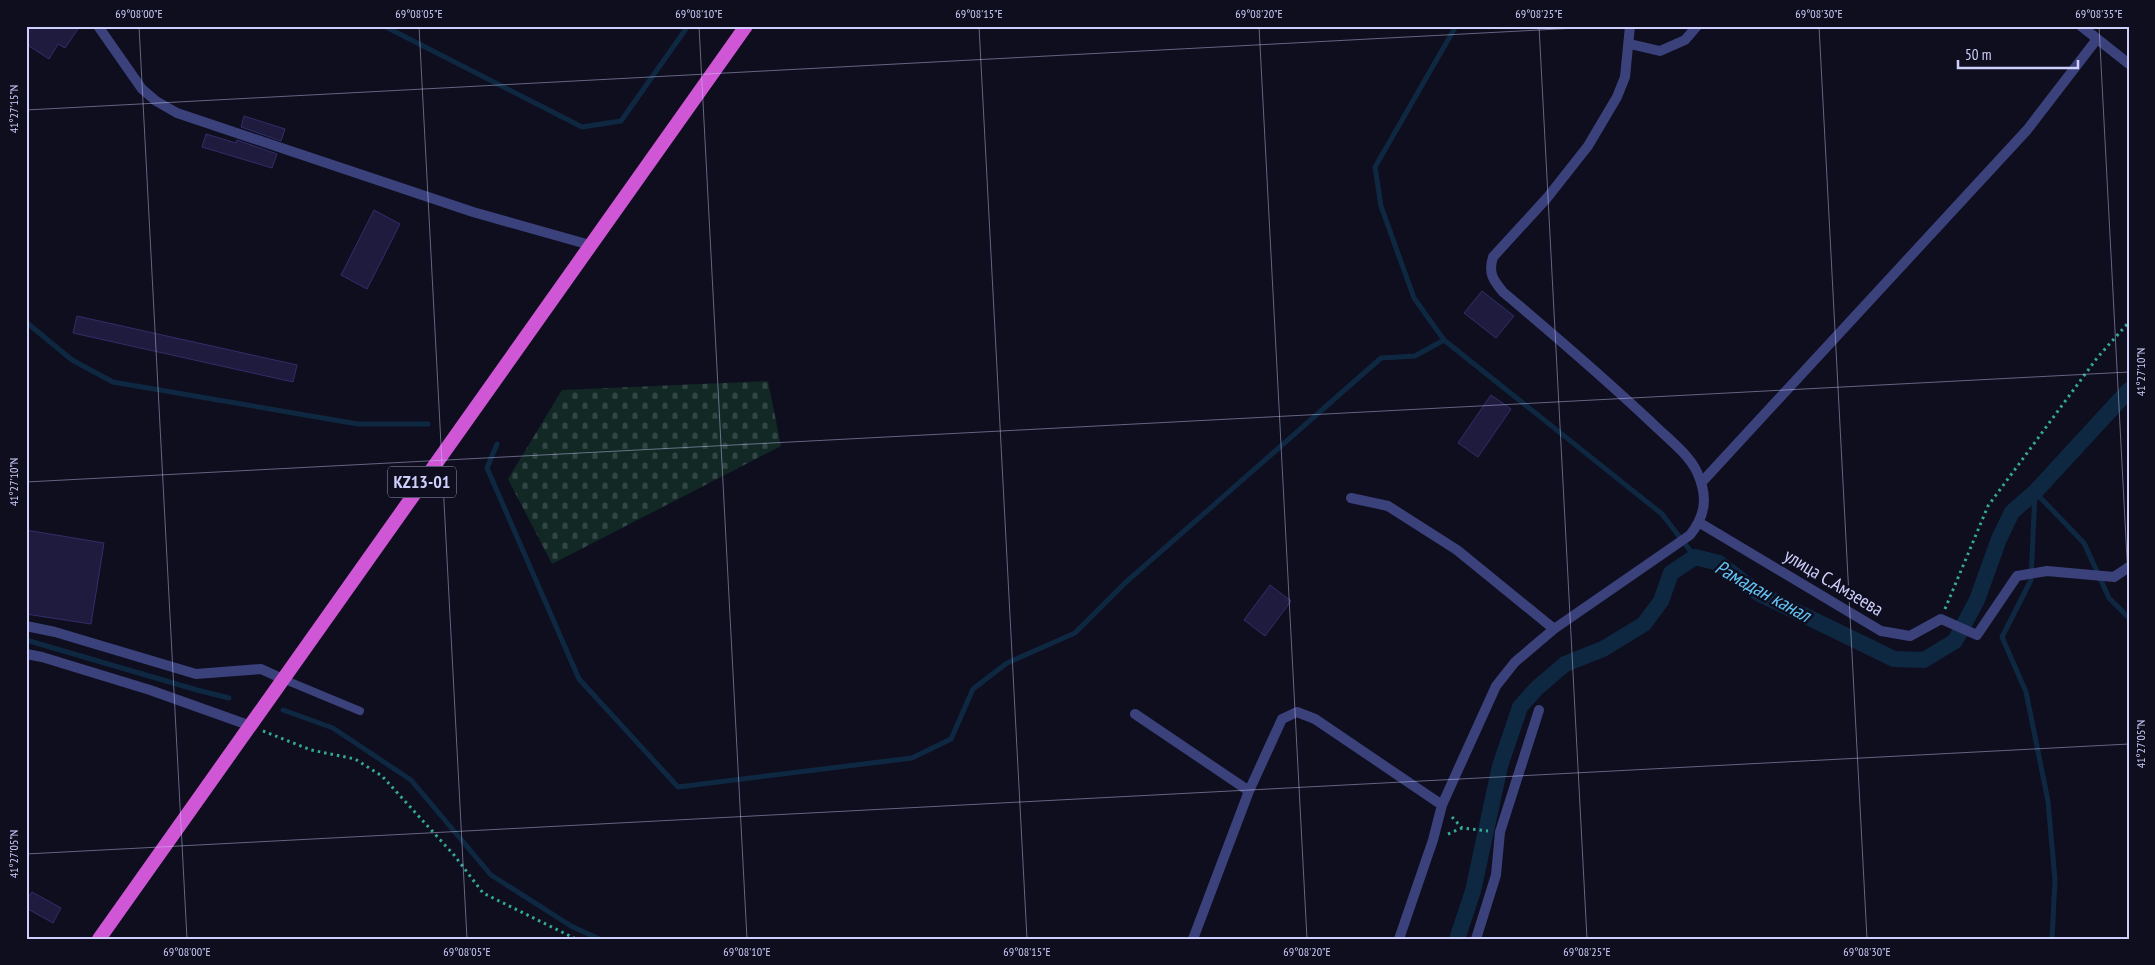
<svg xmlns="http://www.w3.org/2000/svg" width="2155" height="965" font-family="'PT Sans Narrow',sans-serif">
  <defs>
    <pattern id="cemetery-stones" width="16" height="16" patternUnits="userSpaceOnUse" patternTransform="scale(1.25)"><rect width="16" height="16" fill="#112825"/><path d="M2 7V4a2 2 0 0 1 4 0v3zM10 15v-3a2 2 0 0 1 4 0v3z" fill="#324646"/></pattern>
  </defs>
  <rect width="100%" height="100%" fill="#0e0e1f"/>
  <path fill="url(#cemetery-stones)" d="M768,381L781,446L552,564L508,479L562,390Z"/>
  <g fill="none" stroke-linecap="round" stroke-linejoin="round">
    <path stroke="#0f2842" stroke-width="5" d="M384,26L582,127L621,121L688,26
      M1456,26L1375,167L1381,206L1414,298L1444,340L1662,514L1695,557
      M26,322L72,360L113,382L358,424H428
      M497,444L487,468L579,679L678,787L912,758L951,739L973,689L1007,663L1075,633L1125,583L1381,358L1415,356L1444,340
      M2035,492L2031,580L2002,637L2026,692L2048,801L2055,880L2052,939
      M2035,492L2084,543L2109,598L2129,618
      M26,640L197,690L229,698
      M283,710L333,728L411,780L491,875L571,926L599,939"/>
    <path stroke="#0f2842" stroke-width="16" d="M1457,939L1473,891L1500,766L1520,707L1537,688L1565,664L1603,649L1644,624L1661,601L1671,573L1695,557L1719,563L1758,593L1894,659L1924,660L1955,641L1977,600L1999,539L2012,512L2035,492L2129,390"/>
  </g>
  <path fill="#1e1b3f" stroke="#322e69" d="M26,26H80L65,48L58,44L49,59L26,44Z
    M244,116L285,129L281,141L241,127Z
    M206,134L236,143L237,140L277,154L272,168L202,147Z
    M374,210L400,224L367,289L341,275Z
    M1482,291L1514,316L1496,338L1464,313Z
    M77,316L297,365L293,382L73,333Z
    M1491,395L1511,409L1478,457L1458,443Z
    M26,530L104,543L91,624L26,614Z
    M1270,585L1291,601L1265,636L1244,620Z
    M32,892L61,908L53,923L26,908V901Z"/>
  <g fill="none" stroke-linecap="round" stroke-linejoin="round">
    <path stroke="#34aa94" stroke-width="3" stroke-dasharray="2.5 4" stroke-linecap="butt" d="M1945,609L1988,506L2097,358L2129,322
      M263,731L311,750L355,759L382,776L454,855L483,893L576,939
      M1452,817L1462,828L1488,831
      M1448,834L1462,828"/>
    <path stroke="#3b417b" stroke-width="8" d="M283,679L360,711"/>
    <path stroke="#3b417b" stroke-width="10" d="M98,26L142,89L156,101L177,113L473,212L590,245
      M2081,26L2129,64
      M1630,44L1660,51L1685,40L1697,26
      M1701,483L2027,130L2097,39
      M1351,498L1388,506L1457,550L1554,629
      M1700,523L1881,631L1910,636L1941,619L1977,635L2017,576L2047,571L2114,577L2129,567
      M26,626L55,632L196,674L261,669L283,679
      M26,654L42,657L150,690L251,726
      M1135,714L1249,791
      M1193,939L1249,791L1282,719L1297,712L1315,719L1442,805
      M1399,939L1433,840L1442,805L1496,686L1515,662L1554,629L1690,535C1706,515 1708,496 1697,472C1688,453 1666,437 1651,422C1603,377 1553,334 1503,292C1493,280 1488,273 1493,257L1547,198L1588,146L1617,97L1625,77L1630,26
      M1476,939L1496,875L1500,832L1539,710"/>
    <path stroke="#cf56d5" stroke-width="14" d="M99,939L746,26"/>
  </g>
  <path fill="none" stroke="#cecffc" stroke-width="1" stroke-opacity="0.45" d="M139,26L187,939M419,26L467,939M699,26L747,939M979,26L1027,939M1259,26L1307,939M1539,26L1587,939M1819,26L1867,939M2099,26L2129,597M26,110L1615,26M26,482L2129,372M26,854L2129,744"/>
  <g text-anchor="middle" stroke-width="5" stroke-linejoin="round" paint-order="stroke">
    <rect fill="#0e0e1f" stroke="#9495ba" stroke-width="1" x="388" y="466.5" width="68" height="31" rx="4"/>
    <g font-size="18" font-weight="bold" fill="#cecffc">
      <text x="422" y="488">KZ13-01</text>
    </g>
    <g font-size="19" fill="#cecffc" stroke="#0e0e1f">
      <text transform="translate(1834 582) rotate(31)" y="7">улица С.Амзеева</text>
    </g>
    <g font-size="20" font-style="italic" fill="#62c4f6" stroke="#0e0e1f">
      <text transform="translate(1763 591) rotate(29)" y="7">Рамадан канал</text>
    </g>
  </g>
  <rect width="2155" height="965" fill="none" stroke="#0e0e1f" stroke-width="55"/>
  <path d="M1958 60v8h120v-8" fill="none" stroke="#cecffc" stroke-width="2.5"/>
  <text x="1965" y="60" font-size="15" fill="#cecffc" stroke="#0e0e1f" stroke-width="4" paint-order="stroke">50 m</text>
  <rect x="28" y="28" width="2100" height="910" fill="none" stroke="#cecffc" stroke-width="2"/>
  <g font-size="12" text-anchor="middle" fill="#cecffc">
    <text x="139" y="18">69°08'00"E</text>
    <text x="419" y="18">69°08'05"E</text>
    <text x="699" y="18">69°08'10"E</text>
    <text x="979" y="18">69°08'15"E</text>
    <text x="1259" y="18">69°08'20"E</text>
    <text x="1539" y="18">69°08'25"E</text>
    <text x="1819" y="18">69°08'30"E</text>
    <text x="2099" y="18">69°08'35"E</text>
    <text transform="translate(14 109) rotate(-90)" y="4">41°27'15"N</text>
    <text transform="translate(2141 372) rotate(-90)" y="4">41°27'10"N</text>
    <text transform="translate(14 482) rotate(-90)" y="4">41°27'10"N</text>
    <text transform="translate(2141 744) rotate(-90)" y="4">41°27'05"N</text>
    <text transform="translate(14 854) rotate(-90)" y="4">41°27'05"N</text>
    <text x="187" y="956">69°08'00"E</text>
    <text x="467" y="956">69°08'05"E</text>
    <text x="747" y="956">69°08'10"E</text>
    <text x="1027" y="956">69°08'15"E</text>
    <text x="1307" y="956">69°08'20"E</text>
    <text x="1587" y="956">69°08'25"E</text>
    <text x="1867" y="956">69°08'30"E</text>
  </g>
</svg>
